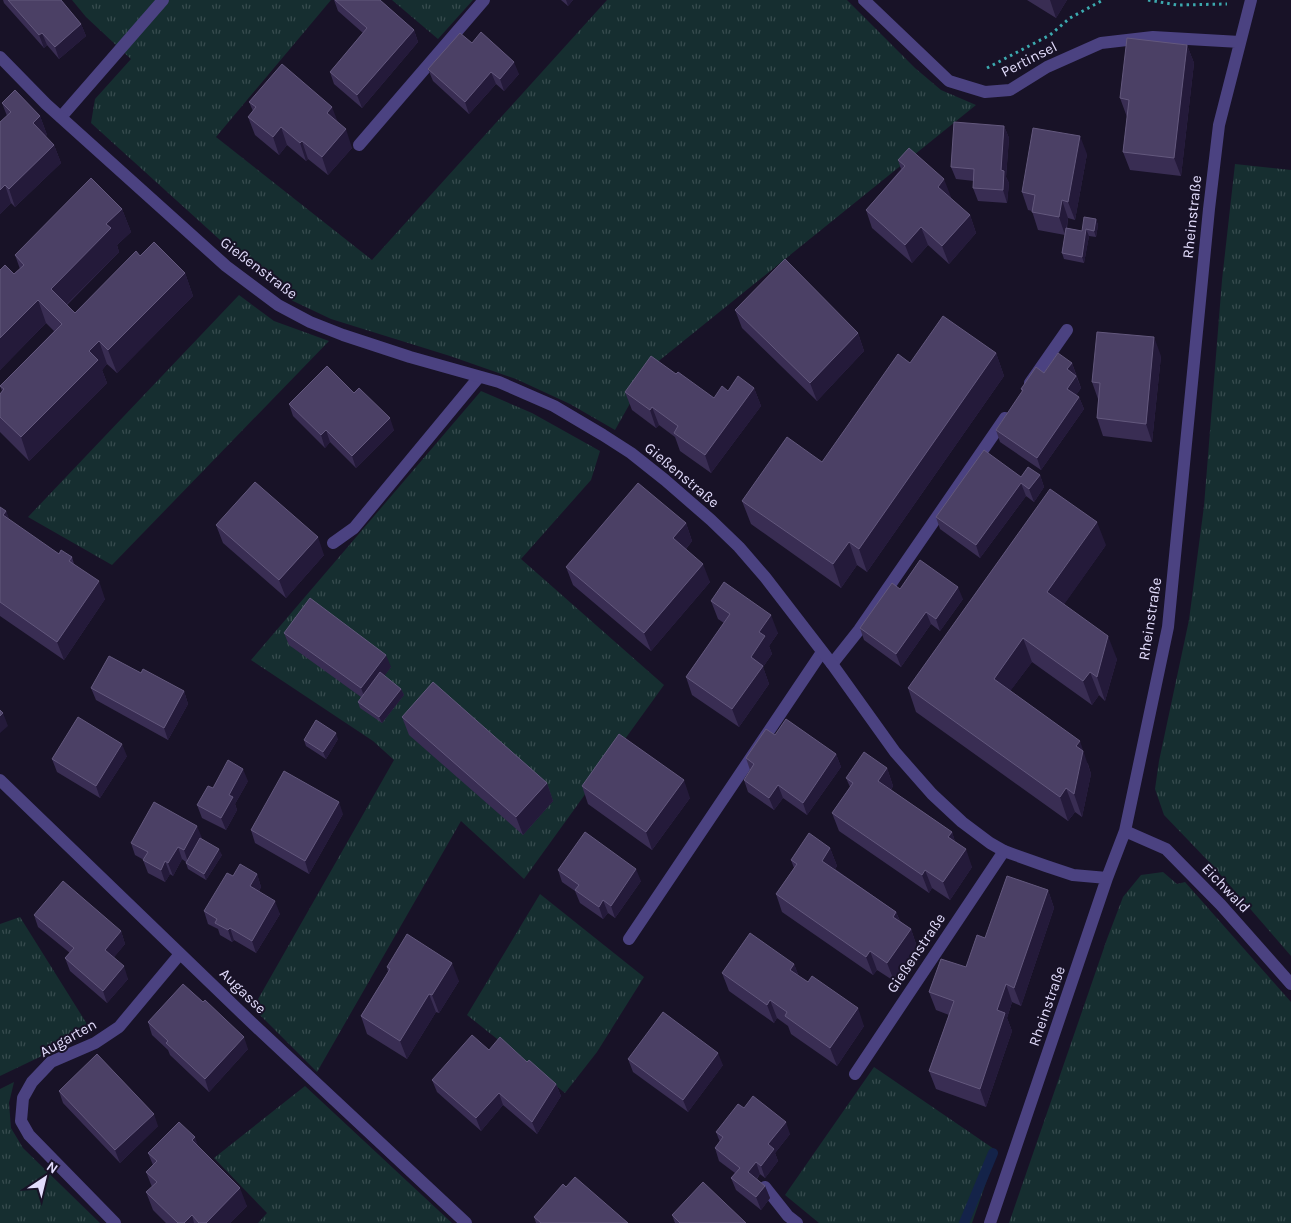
<svg xmlns="http://www.w3.org/2000/svg" width="1291" height="1223" font-family="Karla,sans-serif">
  <defs>
    <pattern id="grass-tufts" width="24" height="20" patternUnits="userSpaceOnUse" patternTransform="scale(1.25)"><rect width="24" height="20" fill="#162e30"/><path d="M3 7l-1-3M5 7V3M7 7l1-3M15 17l-1-3M17 17v-4M19 17l1-3" fill="none" stroke="#384c4f"/></pattern>
  </defs>
  <rect width="100%" height="100%" fill="#181227"/>
  <path fill="url(#grass-tufts)" d="M72,0H331L216,137L372,260L607,0H847L915,68L941,90L976,105L650,368L615,430L570,404L516,379L450,356L331,319L293,301L261,277L91,123L95,99L131,59L86,17Z
    M392,0H473L438,39Z
    M1235,164L1291,170V956L1213,866L1164,815L1155,789L1159,761L1189,620L1204,506L1222,280Z
    M239,295L274,321L329,341L112,565L28,517Z
    M481,391L532,413L600,451L591,480L521,559L664,685L524,879L461,821L317,1072L253,1008L394,760L373,741L251,660Z
    M1163,872L1177,884L1185,882L1291,1002V1223H1009L1107,939L1123,897L1141,875Z
    M540,894L644,977L597,1052L565,1093L467,1015Z
    M20,917L92,1032L0,1076V924Z
    M874,1067L997,1151L972,1223H819L785,1195Z
    M14,1082L9,1103L11,1128L23,1148L100,1223H0V1089Z
    M305,1086L452,1223H258L267,1213L214,1158Z"/>
  <g fill="none" stroke-linecap="round" stroke-linejoin="round">
    <path stroke="#142349" stroke-width="10" d="M964,1223L993,1153"/>
    <path stroke="#3caaaf" stroke-width="3" stroke-dasharray="2.5 4" stroke-linecap="butt" d="M1148,0L1177,5L1227,4
      M987,68L1050,35L1070,18L1103,0"/>
    <path stroke="#4b4281" stroke-width="12" d="M61,117L163,0
      M359,145L484,0
      M1030,383L1067,330
      M333,543L354,528L479,377
      M832,664L859,630L1005,418
      M629,939L822,652
      M855,1074L1004,851
      M765,1187L788,1216L797,1223"/>
    <path stroke="#4b4281" stroke-width="12" d="M864,0L949,81L985,92L1010,90L1047,67L1101,43L1153,37L1240,42
      M0,57L46,104L226,266L278,305L310,322L343,335L410,357L499,382L554,406L603,435L631,453L665,480L711,520L739,547L765,577L832,664L895,752L932,794L962,822L990,843L1004,851L1046,866L1073,875L1107,878
      M0,780L251,1022L466,1223
      M1125,831L1166,849L1221,905L1291,984
      M115,1223L29,1135L21,1121L23,1098L32,1082L51,1062L95,1043L119,1027L180,954
      M990,1223L1107,878L1125,831L1168,627L1209,209L1219,125L1251,0"/>
  </g>
  <path fill="#392d53" d="M3,0H61L81,24L86,36L59,59L47,45L44,48L4,3Z
    M334,0H380L414,30L418,42L362,108L334,84L330,72L363,33L338,11Z
    M561,0H573L568,6Z
    M1027,0H1067L1056,18Z
    M472,43L519,74L504,91L496,84L469,114L433,81L428,69Z
    M1187,45L1194,63L1181,176L1130,170L1123,152L1127,117L1120,98Z
    M249,102L338,123L352,148L328,175L308,159L306,161L287,145L279,155L255,135L248,117L253,111Z
    M2,103L40,116L47,135L45,136L54,145L61,163L15,207L11,203L0,214L7,116Z
    M1004,126L1009,138L1006,177L1009,183L1007,203L978,201L973,188L974,181L956,179L951,167Z
    M1087,154L1075,220L1068,218L1067,228L1082,231L1096,219L1098,225L1096,237L1089,236L1084,263L1064,259L1062,253L1065,235L1038,230L1032,211L1028,210L1022,192Z
    M898,160L951,197L950,198L970,215L976,233L949,264L928,245L912,263L872,228L866,210L901,169Z
    M122,209L131,232L117,245L119,252L67,305L75,313L140,256L185,273L193,296L117,373L107,364L102,370L107,383L29,461L0,432V394L2,391L0,386L54,331L46,323L0,370V270L14,274L20,269L15,255Z
    M735,310L858,333L864,351L817,401L742,328Z
    M996,353L1004,376L867,572L857,565L841,588L751,524L742,501L822,462L910,363Z
    M1161,356L1152,442L1103,436L1097,418L1098,399L1092,382Z
    M1072,363L1081,388L1076,395L1079,397L1084,409L1041,470L1000,442L996,430L1022,392L1021,389Z
    M676,374L714,398L728,391L754,388L761,406L711,473L680,451L675,437L659,425L656,428L632,410L625,392Z
    M354,393L394,430L356,468L330,442L325,448L293,416L289,404Z
    M1040,475L1044,487L1034,502L1026,496L980,558L940,529L936,517L1021,477Z
    M0,507L6,511L9,520L59,554L72,557L74,564L105,599L64,660L0,616Z
    M686,523L692,541L686,549L710,582L651,651L573,585L566,567Z
    M216,525L324,555L286,598L223,543Z
    M1106,545L1064,604L1117,659L1105,701L1099,695L1092,705L1032,662L1010,691L1088,764L1091,774L1082,817L1075,812L1068,821L916,712L908,688Z
    M900,589L963,599L940,631L931,624L901,667L864,640L860,628Z
    M711,601L778,633L769,646L772,654L763,667L769,684L739,727L692,695L686,677L724,623L718,619Z
    M284,633L391,667L384,676L401,689L404,695L382,723L360,708L358,702L361,697L289,645Z
    M141,673L184,691L188,704L168,740L96,700L91,688Z
    M402,717L547,783L553,801L523,835L409,735Z
    M775,735L836,754L841,767L807,815L783,798L774,810L748,792L744,780L750,770L746,758Z
    M338,739L326,759L306,746L304,740Z
    M127,756L100,798L57,772L52,759Z
    M887,768L893,786L891,790L952,832L955,842L972,867L950,900L932,888L929,893L839,831L832,813L850,787L846,778Z
    M248,781L235,804L237,810L226,830L202,818L197,805L213,788Z
    M582,786L690,798L652,850L588,804Z
    M343,814L309,874L255,843L251,830Z
    M202,839L222,855L206,880L188,869L186,863V862L182,859L173,876L170,874L165,882L148,873L143,860H144L135,855L131,843Z
    M830,848L837,866L835,869L896,912L900,921L911,929L917,947L894,981L877,970L873,975L782,912L776,894L794,868L791,860Z
    M558,870L641,881L615,918L608,913L603,919L580,903L575,891L562,882Z
    M257,874L261,887L259,891L280,914L256,953L234,940L232,942L220,935L218,929L208,924L204,911L233,876Z
    M1048,890L1054,908L1021,1006L1012,1002L1007,1018L1012,1031L986,1107L936,1089L929,1071L949,1015L936,1010L929,992L966,967L985,938Z
    M34,915L121,931L125,944L114,957L128,979L107,1003L70,971L65,958L70,953L38,927Z
    M794,964L799,977L864,1026L837,1066L791,1034L788,1026L777,1018L774,1023L729,991L722,973Z
    M387,967L459,981L439,1013L436,1012L407,1059L367,1034L361,1016L388,972Z
    M148,1022L248,1049L209,1092L170,1055L168,1050L152,1035Z
    M489,1050L527,1062L556,1084L561,1096L537,1134L503,1105L481,1131L437,1092L432,1080Z
    M628,1059L723,1065L688,1112L633,1072Z
    M59,1091L158,1126L120,1163L63,1103Z
    M744,1108L790,1134L775,1153L778,1161L765,1178L760,1174L757,1179L765,1186L770,1198L761,1210L736,1190L731,1178L735,1173L719,1161L715,1148L720,1142L716,1132Z
    M198,1146L247,1206L230,1223H166L153,1210L146,1192L152,1187L146,1172L153,1165L148,1153Z
    M566,1187L628,1223H536L534,1217Z
    M672,1215L680,1223H675Z"/>
  <path fill="#241a3a" d="M566,0H573L568,6Z
    M1050,0H1067L1056,18Z
    M81,24L86,36L59,59L55,47Z
    M414,30L418,42L362,108L357,95Z
    M42,33L47,45L44,48L39,35Z
    M1187,45L1194,63L1181,176L1174,158Z
    M514,62L519,74L504,91L500,79Z
    M491,72L496,84L469,114L465,102Z
    M332,107L339,125L327,113Z
    M40,116L47,135L40,141L33,123Z
    M1004,126L1009,138L1006,177L1009,183L1007,203L1003,190L1001,170Z
    M281,127L287,145L279,155L273,137Z
    M346,129L352,148L328,175L322,157Z
    M1080,136L1087,154L1075,220L1068,202Z
    M302,141L308,159L306,161L300,143Z
    M54,145L61,163L15,207L9,189Z
    M944,179L951,197L944,205L938,187Z
    M5,185L11,203L0,214V190Z
    M1062,200L1068,218L1065,235L1059,217Z
    M122,209L131,232L117,245L119,252L59,312L51,289L106,224Z
    M970,215L976,233L949,264L942,246Z
    M1096,219L1098,225L1096,237L1094,231Z
    M921,227L928,245L912,263L905,245Z
    M1086,229L1089,236L1084,263L1082,257Z
    M185,273L193,296L117,373L108,350Z
    M38,300L46,323L0,370V338Z
    M858,333L864,351L817,401L810,383Z
    M1154,337L1161,356L1152,442L1146,424Z
    M99,341L107,364L102,370L107,383L29,461L21,437L89,351Z
    M996,353L1004,376L867,572L859,549Z
    M1072,363L1076,375L1072,381L1067,369Z
    M1076,376L1081,388L1072,401L1067,389Z
    M754,388L761,406L711,473L705,455Z
    M1079,397L1084,409L1041,470L1037,458Z
    M652,407L659,425L656,428L650,410Z
    M390,418L394,430L356,468L352,456Z
    M326,430L330,442L325,448L321,435Z
    M1040,475L1044,487L1034,502L1029,489Z
    M1021,483L1026,496L980,558L976,545Z
    M6,511L13,529L3,515Z
    M1097,522L1106,545L1056,616L1047,592Z
    M686,523L692,541L680,556L673,538Z
    M318,537L324,555L286,598L279,580Z
    M849,542L857,565L841,588L833,564Z
    M703,564L710,582L651,651L644,633Z
    M99,581L105,599L64,660L57,642Z
    M958,587L963,599L940,631L936,619Z
    M926,612L931,624L901,667L896,654Z
    M771,615L778,633L769,646L772,654L763,667L769,684L739,727L732,709L759,632Z
    M1108,636L1117,659L1105,701L1097,677Z
    M1023,638L1032,662L1002,702L994,679Z
    M386,655L391,667L366,701L361,688Z
    M1090,672L1099,695L1092,705L1083,681Z
    M401,689L404,695L382,723L379,717Z
    M184,691L188,704L168,740L164,728Z
    M3,713L8,726L0,733V716Z
    M336,733L338,739L326,759L323,752Z
    M1080,741L1091,774L1082,817L1074,794L1076,746Z
    M122,744L127,756L100,798L96,786Z
    M836,754L841,767L807,815L803,803Z
    M887,768L893,786L885,799L878,781Z
    M243,769L248,781L235,804L237,810L226,830L221,818L229,795Z
    M684,780L690,798L652,850L646,832Z
    M547,783L553,801L523,835L516,817Z
    M778,785L783,798L774,810L769,798Z
    M1066,788L1075,812L1068,821L1060,797Z
    M339,802L343,814L309,874L305,861Z
    M197,826L202,838L188,862L184,850Z
    M952,832L958,850L948,837Z
    M178,847L182,859L173,876L168,863Z
    M830,848L837,866L828,879L822,861Z
    M219,849L222,855L206,880L204,874Z
    M966,849L972,867L950,900L943,882Z
    M165,861L170,874L165,882L161,870Z
    M636,869L641,881L615,918L611,906Z
    M925,870L932,888L929,893L922,875Z
    M257,874L261,887L254,899L250,886Z
    M1048,890L1054,908L1021,1006L1014,988Z
    M603,900L608,913L603,919L599,907Z
    M275,901L280,914L256,953L252,941Z
    M896,912L903,930L893,917Z
    M230,928L234,940L232,942L228,930Z
    M911,929L917,947L894,981L887,963Z
    M121,931L125,944L110,962L105,950Z
    M870,951L877,970L873,975L866,957Z
    M452,963L459,981L439,1013L432,995Z
    M794,964L801,982L790,970Z
    M124,966L128,979L107,1003L103,991Z
    M1006,984L1012,1002L1007,1018L1012,1031L986,1107L980,1089L997,1010Z
    M429,994L436,1012L407,1059L400,1041Z
    M770,1000L777,1018L774,1023L767,1005Z
    M858,1008L864,1026L837,1066L830,1048Z
    M244,1037L248,1049L209,1092L205,1079Z
    M718,1053L723,1065L688,1112L683,1100Z
    M556,1084L561,1096L537,1134L532,1122Z
    M499,1093L503,1105L481,1131L476,1118Z
    M154,1114L158,1126L120,1163L115,1150Z
    M786,1122L790,1134L775,1153L778,1161L765,1178L761,1166L768,1144Z
    M195,1137L201,1155L192,1140Z
    M756,1162L760,1174L752,1184L748,1172Z
    M765,1186L770,1198L761,1210L756,1197Z
    M240,1188L247,1206L230,1223H206Z
    M192,1215L194,1223H184Z"/>
  <path fill="#4b4065" stroke="#63587d" d="M8,0H61L81,24L55,47L42,33L39,35Z
    M335,0H380L414,30L357,95L330,72L367,28Z
    M481,32L514,62L500,79L491,72L465,102L428,69L460,33L472,43Z
    M1127,38L1187,45L1174,158L1123,152L1129,100L1120,98Z
    M282,64L332,107L327,113L346,129L322,157L302,141L300,143L281,127L273,137L248,117L256,107L249,102Z
    M15,90L40,116L33,123L54,145L9,189L5,185L0,190V122L11,112L2,103Z
    M954,122L1004,126L1001,170L1004,171L1003,190L973,188L974,169L951,167Z
    M1033,128L1080,136L1068,202L1062,200L1059,217L1032,212L1035,195L1022,192Z
    M909,148L944,179L938,187L970,215L942,246L921,227L905,245L866,210L905,166L898,160Z
    M91,178L122,209L106,224L111,228L51,289L75,313L136,251L140,256L154,242L185,273L108,350L99,341L89,351L98,360L21,437L0,417V394L4,389L0,386L62,324L38,300L0,338V270L5,265L14,274L24,265L15,255Z
    M1084,217L1096,219L1094,231L1086,229L1082,257L1062,253L1066,228L1082,231Z
    M785,259L858,333L810,383L735,310Z
    M943,316L996,353L859,549L849,542L833,564L742,501L787,437L822,462L898,354L910,363Z
    M1097,332L1154,337L1146,424L1097,418L1100,383L1092,382Z
    M1058,353L1072,363L1067,369L1076,376L1067,389L1079,397L1037,458L996,430L1023,390L1021,389L1036,367L1044,373Z
    M651,356L676,374L678,372L714,398L722,386L728,391L738,376L754,388L705,455L674,433L678,426L652,407L650,410L625,392Z
    M327,366L354,393L359,388L390,418L352,456L326,430L321,435L289,404Z
    M984,450L1021,477L1028,467L1040,475L1029,489L1021,483L976,545L936,517Z
    M255,482L318,537L279,580L216,525Z
    M638,483L686,523L673,538L703,564L644,633L566,567Z
    M1050,489L1097,522L1047,592L1108,636L1097,677L1090,672L1083,681L1023,638L994,679L1080,741L1076,746L1083,751L1074,794L1066,788L1060,797L908,688Z
    M0,507L6,511L3,515L59,554L61,550L72,557L69,561L99,581L57,642L0,602Z
    M920,560L958,587L936,619L926,612L896,654L860,628L892,583L900,589Z
    M724,582L771,615L759,632L765,636L751,657L763,666L732,709L686,677L730,614L711,601Z
    M310,598L386,655L361,688L284,633Z
    M109,656L141,673L143,669L184,691L164,728L91,688Z
    M380,672L401,689L379,717L358,702Z
    M433,682L547,783L516,817L402,717Z
    M0,710L3,713L0,716Z
    M78,717L122,744L96,786L52,759Z
    M786,719L836,754L803,803L778,785L769,798L744,780L754,764L746,758L766,729L775,735Z
    M316,720L336,733L323,752L304,740Z
    M619,734L684,780L646,832L582,786Z
    M864,752L887,768L878,781L952,832L948,837L966,849L943,882L925,870L922,875L832,813L853,783L846,778Z
    M228,760L243,769L229,795L233,797L221,818L197,805L208,786L213,788Z
    M284,771L339,802L305,861L251,830Z
    M154,802L197,826L184,850L178,847L168,863L165,861L161,870L143,860L148,852L131,843Z
    M585,832L636,869L611,906L603,900L599,907L575,890L579,885L558,870Z
    M809,833L830,848L822,861L896,912L893,917L911,929L887,963L870,951L866,957L776,894L797,864L791,860Z
    M200,838L219,849L204,874L186,863Z
    M240,864L257,874L250,886L275,901L252,941L230,928L228,930L215,923L217,919L204,911L227,873L233,876Z
    M1007,876L1048,890L1014,988L1006,984L997,1010L1005,1013L980,1089L929,1071L954,1001L929,992L941,959L966,967L977,935L985,938Z
    M63,881L121,931L105,950L124,966L103,991L65,958L74,948L34,915Z
    M750,933L794,964L790,970L808,982L812,976L858,1008L830,1048L785,1016L787,1012L770,1000L767,1005L722,973Z
    M407,934L452,963L432,995L429,994L400,1041L361,1016L390,969L387,967Z
    M183,984L203,1002L205,1000L244,1037L205,1079L166,1043L168,1041L148,1022Z
    M663,1012L718,1053L683,1100L628,1059Z
    M472,1035L489,1050L500,1037L527,1062L529,1060L556,1084L532,1122L499,1093L476,1118L432,1080Z
    M97,1054L154,1114L115,1150L59,1091Z
    M753,1096L786,1122L768,1144L774,1149L761,1166L756,1162L748,1172L765,1186L756,1197L731,1178L740,1168L715,1148L723,1137L716,1132L738,1104L744,1108Z
    M179,1122L195,1137L192,1140L240,1188L206,1223H199L192,1215L184,1223H178L146,1192L157,1182L146,1172L157,1161L148,1153Z
    M575,1177L628,1223H541L534,1217L563,1184L566,1187Z
    M703,1182L746,1223H680L672,1215Z"/>
  <g text-anchor="middle" stroke-width="4" stroke-linejoin="round" paint-order="stroke">
    <g font-size="15" fill="#e2dcfc" stroke="#181227">
      <text transform="translate(1029 59) rotate(-27)" y="5">Pertinsel</text>
      <text transform="translate(1192 217) rotate(-84)" y="5">Rheinstraße</text>
      <text transform="translate(259 268) rotate(37)" y="5">Gießenstraße</text>
      <text transform="translate(682 475) rotate(40)" y="5">Gießenstraße</text>
      <text transform="translate(1150 619) rotate(-81)" y="5">Rheinstraße</text>
      <text transform="translate(1226 888) rotate(46)" y="5">Eichwald</text>
      <text transform="translate(916 953) rotate(-56)" y="5">Gießenstraße</text>
      <text transform="translate(243 991) rotate(44)" y="5">Augasse</text>
      <text transform="translate(1047 1006) rotate(-71)" y="5">Rheinstraße</text>
      <text transform="translate(68 1038) rotate(-29)" y="5">Augarten</text>
    </g>
  </g>
  <g transform="translate(45 1178) rotate(35)" stroke="#181227" stroke-width="4" paint-order="stroke">
  <path d="M0-4L9 19L0 12L-9 19Z" fill="#e2dcfc"/>
  <text y="-8" font-size="14" font-weight="bold" text-anchor="middle" fill="#e2dcfc">N</text>
  </g>
</svg>
